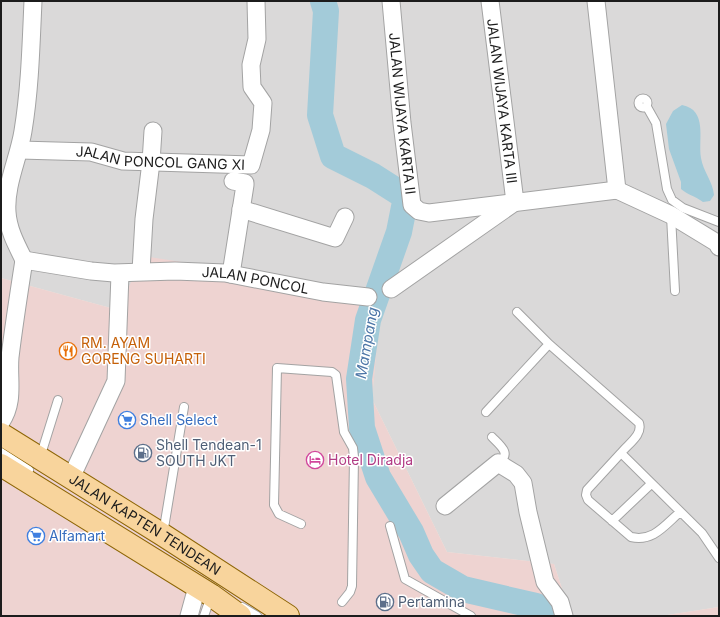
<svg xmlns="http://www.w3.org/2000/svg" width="720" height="617" font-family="Inter,sans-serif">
  <rect width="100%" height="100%" fill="#edeae2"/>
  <path fill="#dad9d9" d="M1,1H719V607L661,616H571L554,564L447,552L372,399L381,293L118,310L1,278Z"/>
  <path fill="#eed3d1" d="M143,256L382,293L372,399L447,552L554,564L571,616H1V278L118,310Z
    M719,607V616H661Z"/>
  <path fill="#a3cbd9" d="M682,105C708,110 698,139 701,158C703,171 713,182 714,195L710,201L703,202C695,196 688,195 681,189V182L669,149L666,124L673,111Z"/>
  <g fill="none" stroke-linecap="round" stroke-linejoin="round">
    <path stroke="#a3cbd9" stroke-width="26" d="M323,1L326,11L320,115L333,156L373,176L406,197L399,232L368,320L359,379L362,428L378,477L411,532L421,555L432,571L463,589L536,606L543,616"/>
    <defs>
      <path id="service" d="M638.5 103a4.5 4.5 0 1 1 9 0a4.5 4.5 0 1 1-9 0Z
        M647,107L656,123L667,189L672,200L683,208L719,222
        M671,216L675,291
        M517,312L549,344L639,423C643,435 628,444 621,453L702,533L719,558
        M486,412L549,344
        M492,437C501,446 512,454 498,463
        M1,452L29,470
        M621,453L587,490L586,495L588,500L631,537C653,542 664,526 680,512
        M38,456L43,448L58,400
        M612,521L651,484
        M301,524L279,514L274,505L277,368L332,372L336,375L344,432L353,448L354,457L352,586L350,592L342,602
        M390,526L405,579L471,616
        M163,534L184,407
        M242,607L257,616
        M204,616L211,596"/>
      <g id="minor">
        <path id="s1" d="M391,1L402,123L412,205L419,211L429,213L617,190"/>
        <path d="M596,1L617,190"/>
        <path id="s2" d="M20,150L91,152L123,161L251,165L261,130L263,103L252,87L251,65L257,39L256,1"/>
        <path d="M617,190L671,215L717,243L719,247"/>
        <path d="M241,209L335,238L345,217"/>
        <path id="s3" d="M24,260L91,271L114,273L175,271L225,273L323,292L368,297"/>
        <path d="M24,260C16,244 8,229 7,212C5,185 19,157 23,131C30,88 31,45 33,1"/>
        <path d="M141,271L144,219L151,162L153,131"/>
        <path d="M231,274L245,185V183L233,181"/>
        <path d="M391,289L515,202L490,1"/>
        <path d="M1,422C15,401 8,380 10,357C14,324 19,292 24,260"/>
        <path d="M71,478L116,381L120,274"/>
        <path d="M445,506L498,463L516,474L523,483L528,512L545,582L560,602L564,616"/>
        <path d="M189,616L197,587"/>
      </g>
      <g id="primary">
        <path id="s4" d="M1,434L163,535L288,616"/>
        <path d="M1,465L211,595L240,616"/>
      </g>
    </defs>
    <use href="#service" stroke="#a3a3a3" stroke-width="10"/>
    <use href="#minor" stroke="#a3a3a3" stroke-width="19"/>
    <use href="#primary" stroke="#8e6606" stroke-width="24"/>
    <use href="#service" stroke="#fff" stroke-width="8"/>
    <use href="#minor" stroke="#fff" stroke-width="17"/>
    <use href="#primary" stroke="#f8d49c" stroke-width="22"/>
  </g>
  <defs>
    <symbol id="restaurant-ring" viewBox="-11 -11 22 22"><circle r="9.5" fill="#fff" stroke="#e8710a" stroke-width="1.5"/><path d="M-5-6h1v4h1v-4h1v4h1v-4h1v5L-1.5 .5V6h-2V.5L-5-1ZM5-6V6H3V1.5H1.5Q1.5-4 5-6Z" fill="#e8710a"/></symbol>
    <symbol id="supermarket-ring" viewBox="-11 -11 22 22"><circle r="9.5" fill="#fff" stroke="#3f7fe0" stroke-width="1.5"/><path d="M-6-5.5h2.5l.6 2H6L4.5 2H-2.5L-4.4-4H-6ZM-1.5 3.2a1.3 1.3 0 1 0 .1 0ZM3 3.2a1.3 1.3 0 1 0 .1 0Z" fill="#3f7fe0"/></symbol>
    <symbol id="fuel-ring" viewBox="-11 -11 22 22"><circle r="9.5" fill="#fff" stroke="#5c6f8a" stroke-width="1.5"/><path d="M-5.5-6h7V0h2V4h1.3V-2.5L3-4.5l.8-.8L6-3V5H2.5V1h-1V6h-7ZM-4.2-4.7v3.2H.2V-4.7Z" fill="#5c6f8a"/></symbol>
    <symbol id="hotel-ring" viewBox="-11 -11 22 22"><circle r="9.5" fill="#fff" stroke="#d1479c" stroke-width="1.5"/><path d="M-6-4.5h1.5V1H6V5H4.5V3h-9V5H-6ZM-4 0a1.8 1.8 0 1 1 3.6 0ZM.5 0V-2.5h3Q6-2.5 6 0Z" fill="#d1479c"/></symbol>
  </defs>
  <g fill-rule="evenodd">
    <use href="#restaurant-ring" x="58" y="341" width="20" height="20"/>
    <use href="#supermarket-ring" x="117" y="410" width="20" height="20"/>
    <use href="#fuel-ring" x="133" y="443" width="20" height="20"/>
    <use href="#hotel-ring" x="305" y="450" width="20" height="20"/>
    <use href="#supermarket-ring" x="26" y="526" width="20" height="20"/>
    <use href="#fuel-ring" x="375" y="592" width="20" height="20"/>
  </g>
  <g text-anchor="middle" stroke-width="3" stroke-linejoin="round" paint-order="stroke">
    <g font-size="14" fill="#1c1c1c" stroke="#fff">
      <text transform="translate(502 101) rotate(83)" y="5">JALAN WIJAYA KARTA III</text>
      <text dy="5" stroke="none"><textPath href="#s1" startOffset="113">JALAN WIJAYA KARTA II</textPath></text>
      <text dy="5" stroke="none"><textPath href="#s2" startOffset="141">JALAN PONCOL GANG XI</textPath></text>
      <text dy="5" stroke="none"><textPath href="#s3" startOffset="233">JALAN PONCOL</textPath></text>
      <text dy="5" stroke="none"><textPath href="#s4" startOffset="170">JALAN KAPTEN TENDEAN</textPath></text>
    </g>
    <g font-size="14" fill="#c56008" stroke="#fff" text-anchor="start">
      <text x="81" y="348">RM. AYAM<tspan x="81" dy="16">GORENG SUHARTI</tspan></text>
    </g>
    <g font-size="14" fill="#366cbe" stroke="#fff" text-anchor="start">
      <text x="140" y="425">Shell Select</text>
      <text x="49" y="541">Alfamart</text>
    </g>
    <g font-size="14" fill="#4e5e75" stroke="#fff" text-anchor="start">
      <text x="156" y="450">Shell Tendean-1<tspan x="156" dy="16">SOUTH JKT</tspan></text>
      <text x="398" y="607">Pertamina</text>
    </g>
    <g font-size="14" fill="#b23c85" stroke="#fff" text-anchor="start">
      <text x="328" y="465">Hotel Diradja</text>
    </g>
    <g font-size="15" font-style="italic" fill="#4d76a7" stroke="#fff">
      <text transform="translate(367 343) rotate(-80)" y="5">Mampang</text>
    </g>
  </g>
  <rect width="720" height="617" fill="none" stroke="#1c1c1c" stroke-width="4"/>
</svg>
